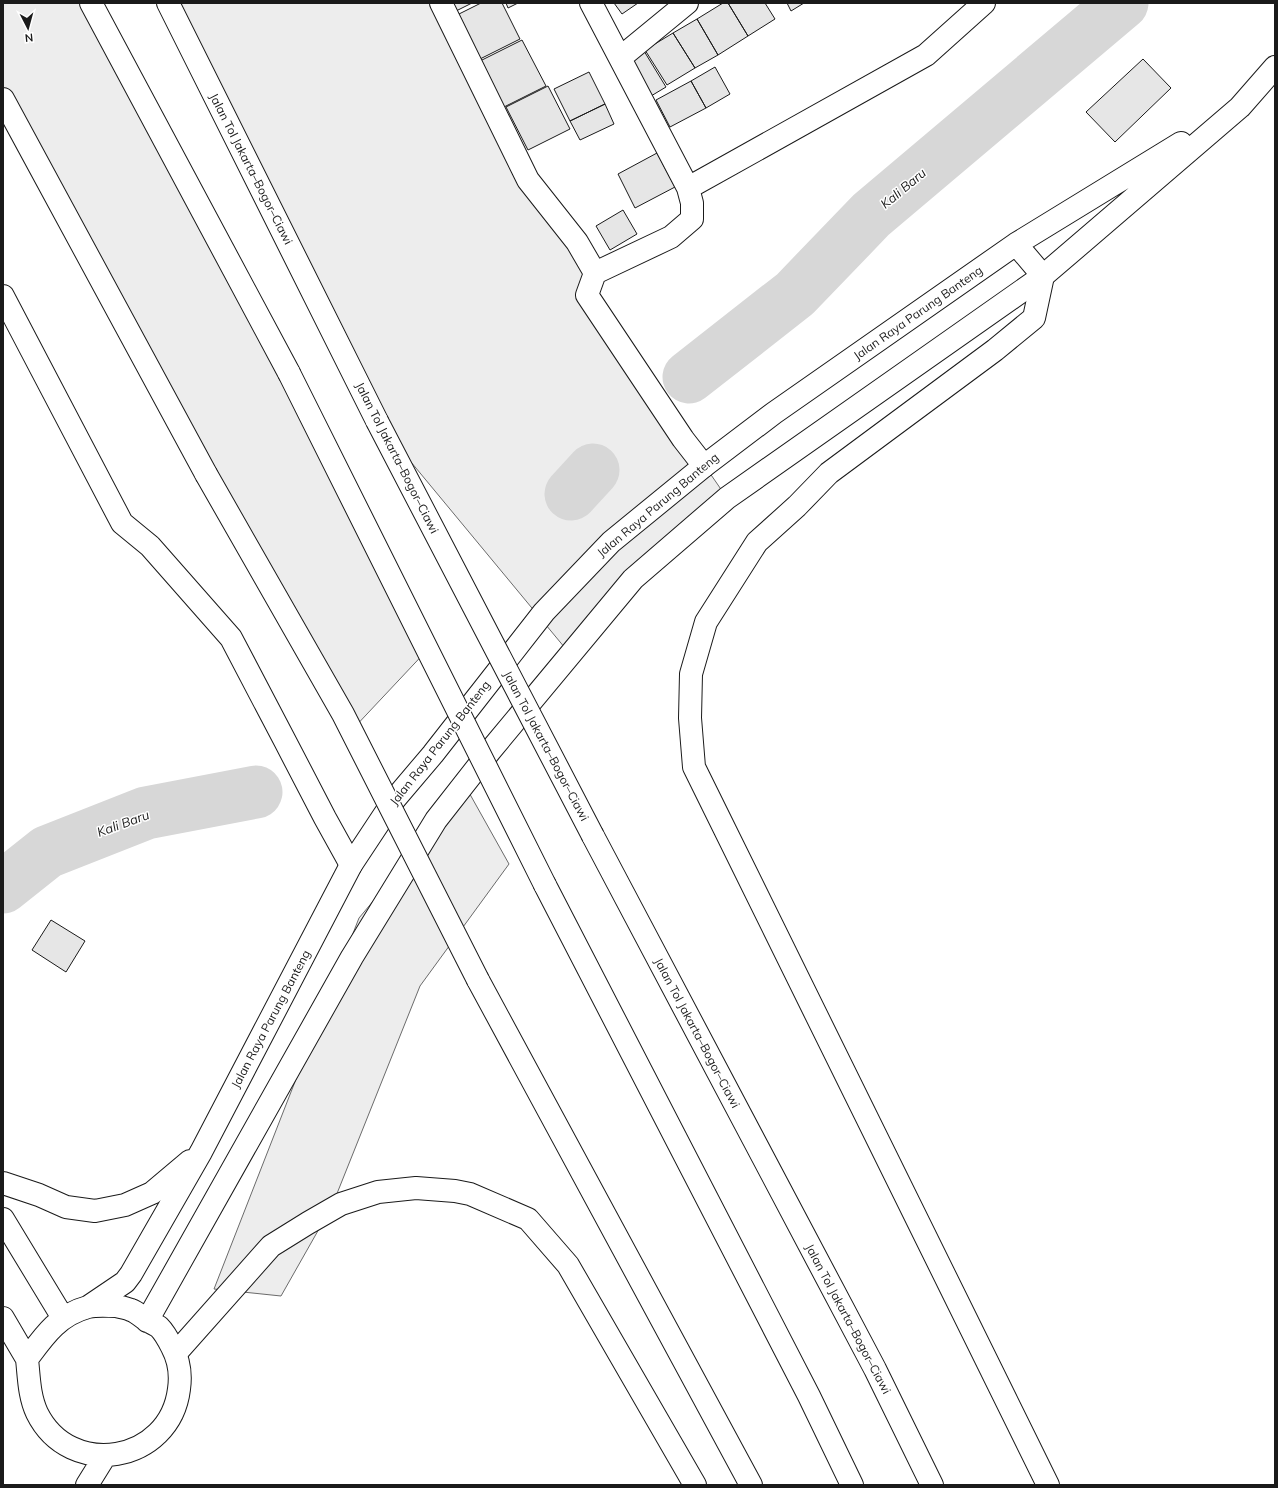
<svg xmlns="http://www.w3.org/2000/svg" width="1278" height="1488" font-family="Mulish,sans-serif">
  <rect width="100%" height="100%" fill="#fff"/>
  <path fill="#ededed" stroke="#6a6a6a" d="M3,3H91L430,647L351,731L3,99Z
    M168,3H441L528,180L577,242L587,295L727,498L570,654L377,421Z
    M467,789L509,864L420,986L332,1206L281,1296L214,1289L359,918Z"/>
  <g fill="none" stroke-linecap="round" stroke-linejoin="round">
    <path stroke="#d7d7d7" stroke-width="53" d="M689,377L795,294L871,215L1122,3
      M571,494L593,470
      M3,887L47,852L146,813L256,792"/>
  </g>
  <path fill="#e6e6e6" stroke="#1a1a1a" d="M449,3H472L454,12Z
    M481,3H502L520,39L478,60L455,16Z
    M506,3H518L508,8Z
    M614,3H638L622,14Z
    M723,3H728L748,36L718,55L697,19Z
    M728,3H765L775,19L748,36Z
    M787,3H804L791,11Z
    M697,19L718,55L695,68L673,33Z
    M673,33L695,68L667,85L645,50Z
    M522,40L546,86L504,107L480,61Z
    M644,51L666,87L646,99L625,64Z
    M1143,59L1171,88L1115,142L1086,112Z
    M715,67L730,94L706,108L691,81Z
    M589,72L605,104L570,121L554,89Z
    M691,81L706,108L670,127L656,100Z
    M548,86L570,129L528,150L506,107Z
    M605,104L614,124L580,140L570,121Z
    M657,153L675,187L635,208L618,174Z
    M623,210L637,234L610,250L596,226Z
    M51,920L85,941L66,972L32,950Z"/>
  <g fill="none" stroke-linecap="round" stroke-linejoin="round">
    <defs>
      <path id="street" d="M441,3L528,180L577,242L595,273L587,295L683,439L704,466
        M591,3L688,188L692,203V219L671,237L595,273
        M620,58L687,3
        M688,188L926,55L984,3
        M3,296L122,523L150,546L231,638L285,741L325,818L351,865"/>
      <path id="secondary" d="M1016,244L1043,276
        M3,1183L39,1195L66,1207L95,1211L125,1205L152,1193L190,1161
        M3,1219L63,1318
        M116,1306C121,1307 126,1308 131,1310C137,1312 143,1318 148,1321C152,1323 156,1325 159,1327C165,1333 169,1341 172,1347C179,1360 181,1375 179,1389C170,1463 70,1480 37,1413C29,1396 29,1377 27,1359C44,1336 58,1315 88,1307C96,1305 107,1306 116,1306Z
        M88,1307L125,1282L131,1274L201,1152L351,865L394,800L433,754L544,612L611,542L704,466L774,413L1016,244L1181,143
        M3,1318L27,1359
        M147,1321L352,957L436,820L490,751L633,579L727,498L1043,276L1240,107L1275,67
        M87,1485L105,1456"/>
      <path id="highway" d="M91,3L289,373
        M168,3L377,421
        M3,99L206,474
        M1043,276L1034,318L995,350L829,473L797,506L757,542L706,622L691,674L690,718L694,767L1048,1485
        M593,836L875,1369L932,1485
        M545,885L809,1396L852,1485
        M478,980L751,1485
        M176,1353L271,1246L308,1223L341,1204L378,1192L416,1188L455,1191L470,1194L528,1219L568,1265L695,1485"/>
    </defs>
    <use href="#street" stroke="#1a1a1a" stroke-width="24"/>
    <use href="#secondary" stroke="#1a1a1a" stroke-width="24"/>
    <use href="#highway" stroke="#1a1a1a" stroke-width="24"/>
    <use href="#street" stroke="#fff" stroke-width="22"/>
    <use href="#secondary" stroke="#fff" stroke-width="22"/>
    <use href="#highway" stroke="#fff" stroke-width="22"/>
    <defs>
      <path id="highway-bridge" d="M289,373L545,885
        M377,421L593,836
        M206,474L343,714L478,980"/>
    </defs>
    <use href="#highway-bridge" stroke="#1a1a1a" stroke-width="24" stroke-linecap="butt"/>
    <use href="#highway-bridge" stroke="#fff" stroke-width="22"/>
  </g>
  <g text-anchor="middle" stroke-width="3" stroke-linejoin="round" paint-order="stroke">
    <g font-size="12" fill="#1a1a1a" stroke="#fff">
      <text transform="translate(251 169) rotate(63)" y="4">Jalan Tol Jakarta–Bogor–Ciawi</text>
      <text transform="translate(918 313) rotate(-35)" y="4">Jalan Raya Parung Banteng</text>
      <text transform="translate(397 458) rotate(63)" y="4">Jalan Tol Jakarta–Bogor–Ciawi</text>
      <text transform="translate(658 505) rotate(-40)" y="4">Jalan Raya Parung Banteng</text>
      <text transform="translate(440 743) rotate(-52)" y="4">Jalan Raya Parung Banteng</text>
      <text transform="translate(546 746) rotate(62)" y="4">Jalan Tol Jakarta–Bogor–Ciawi</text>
      <text transform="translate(271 1019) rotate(-62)" y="4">Jalan Raya Parung Banteng</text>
      <text transform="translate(697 1033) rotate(62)" y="4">Jalan Tol Jakarta–Bogor–Ciawi</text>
      <text transform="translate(848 1319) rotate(62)" y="4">Jalan Tol Jakarta–Bogor–Ciawi</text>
    </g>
    <g font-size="13" font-style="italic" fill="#1a1a1a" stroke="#fff">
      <text transform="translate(903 188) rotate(-40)" y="5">Kali Baru</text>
      <text transform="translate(123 823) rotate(-20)" y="5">Kali Baru</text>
    </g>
  </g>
  <rect width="1278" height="1488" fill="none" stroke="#1a1a1a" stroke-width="8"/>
  <g transform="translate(28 28) rotate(174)" stroke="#ffffff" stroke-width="3" paint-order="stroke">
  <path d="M0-3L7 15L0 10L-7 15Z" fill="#1a1a1a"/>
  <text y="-6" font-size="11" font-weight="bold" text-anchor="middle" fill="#1a1a1a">N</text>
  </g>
</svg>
